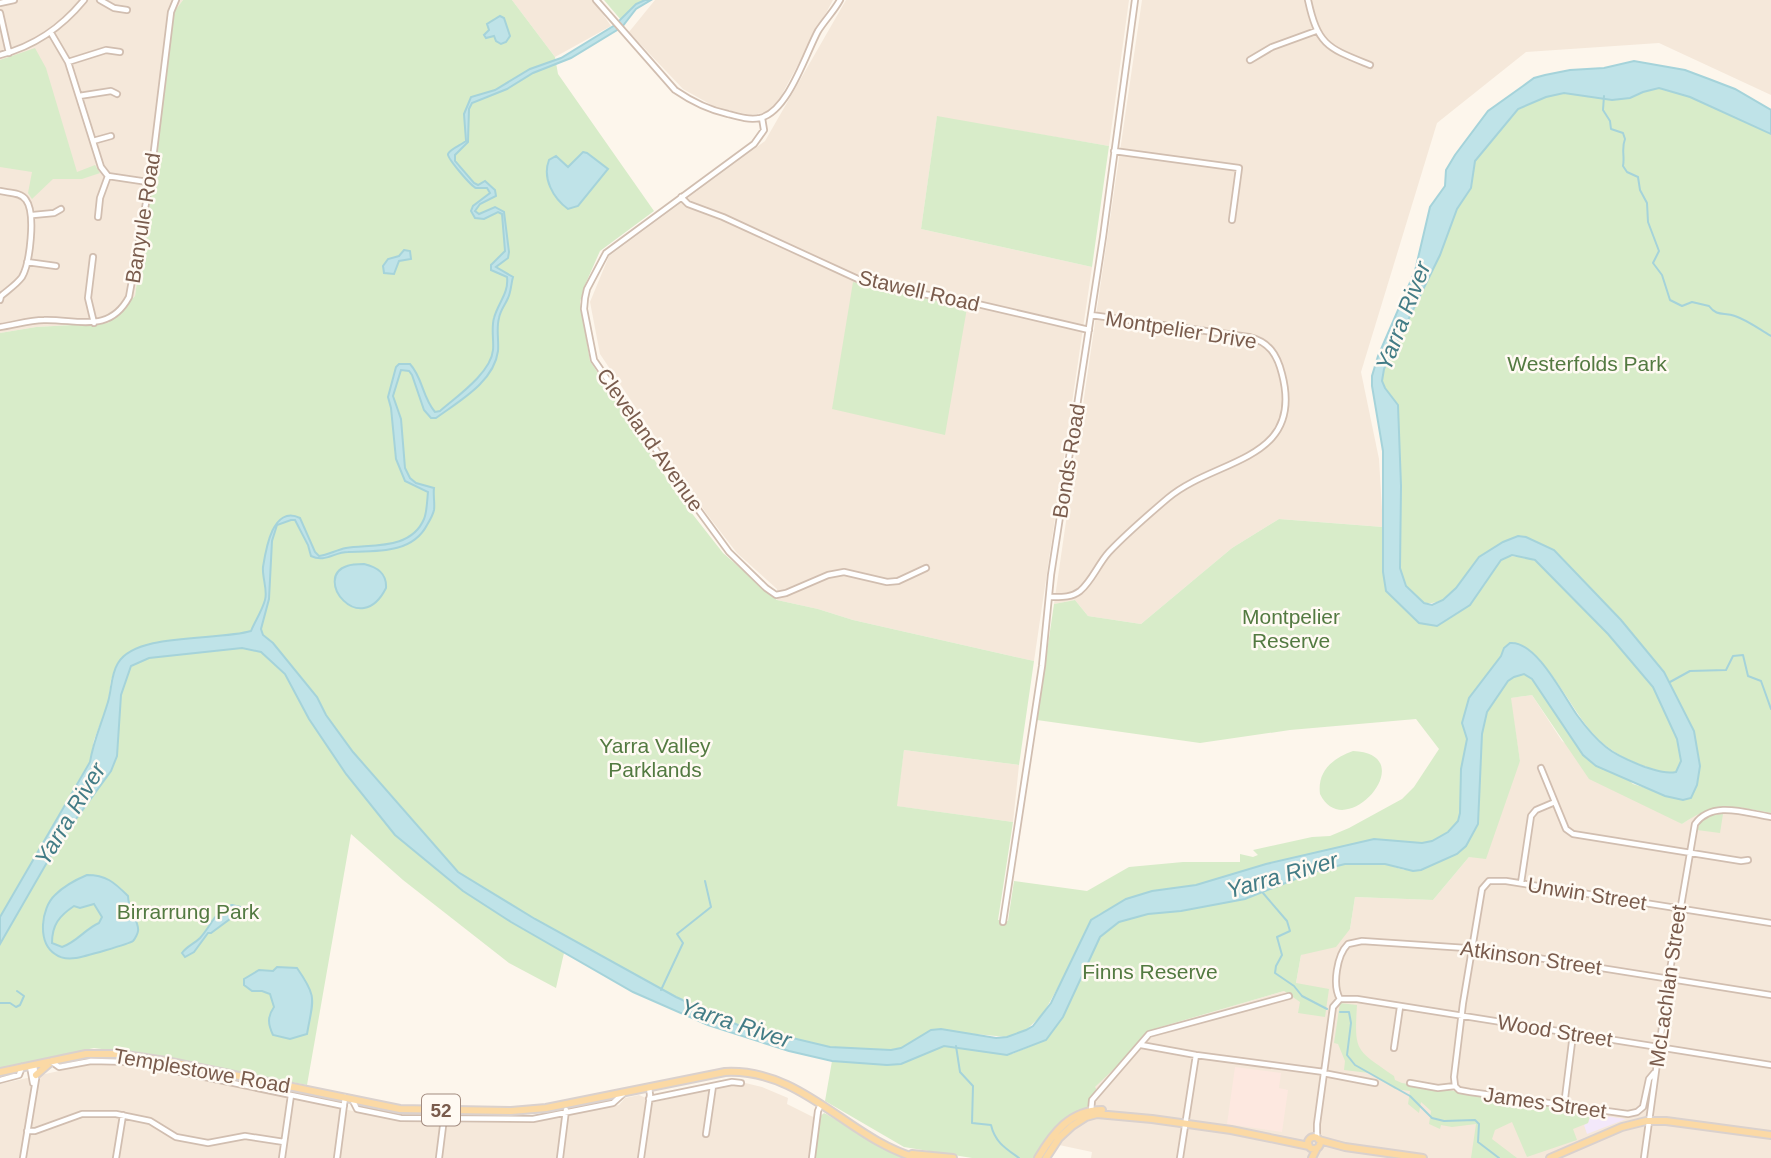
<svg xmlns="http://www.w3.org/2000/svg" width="1771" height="1158" font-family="Arial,sans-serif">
  <rect width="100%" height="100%" fill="#fdf6ec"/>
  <path fill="#f5e8da" d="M0,0H183L174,13L135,296L108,323L36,327L0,333Z
    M512,0H593L611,26L555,57Z
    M655,0H833L780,98L768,112L751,115L717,108L683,89L629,32Z
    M846,0H1129L1109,146L937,117L921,229L1092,267L1034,661L853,620L818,609L777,600V589L737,553L706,513L600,354L590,302L609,256L765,141Z
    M1142,0H1771V95L1659,43L1526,52L1437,123L1361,372L1379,459L1383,527L1279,519L1232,548L1141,624L1088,616L1075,600L1054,604Z
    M1532,695L1562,741L1682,824L1700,812L1725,806L1771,813V1158H1091L1092,1152L1045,1142L1077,1113L1087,1108L1097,1090L1094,1088L1145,1034L1157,1028L1284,991L1325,1016L1296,983L1301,955L1350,929L1355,897L1433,900L1469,857L1520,761L1510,698Z
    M904,750L1019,765L1013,822L896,806Z
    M112,1064L127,1065L397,1120L438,1123L536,1122L619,1105L625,1098L639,1095L655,1102L741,1082L762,1087L788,1098L787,1104L811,1116L819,1119L822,1114H827L903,1158H0V1084L86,1065Z"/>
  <path fill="#fde8e0" d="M1235,1067L1281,1073L1279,1088L1288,1090L1282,1132L1227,1124Z"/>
  <path fill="#f3e8fa" d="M1591,1114L1626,1119L1587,1134L1584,1125L1588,1123Z"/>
  <path fill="#d8ecc9" d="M183,0H512L555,57L558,74L654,211L600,251L585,285L580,302L590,361L676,493L723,553L777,600L818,609L853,620L1034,661L1019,765L904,750L897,806L1013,822L998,920L1008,921L1014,881L1087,891L1129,867L1183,862H1240V854L1253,857L1258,855L1253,850L1312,837L1330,836L1349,828L1402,799L1414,787L1439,749L1416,719L1290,730L1200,743L1037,720L1054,604L1075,600L1088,616L1141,624L1232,548L1279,519L1383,527V572L1386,591L1419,623L1428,625L1458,613L1470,605L1488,576L1501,560L1506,556L1526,557L1541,564L1608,634L1653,687L1677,739L1681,761L1676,773C1665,774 1655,770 1644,766C1587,746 1581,712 1547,669C1538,657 1526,650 1513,642C1505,644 1504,649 1501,656L1469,698L1462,723L1467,739L1461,769L1460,813L1458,821L1448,832L1432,841L1422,843L1374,839L1266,864L1196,885L1152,891L1099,914L1091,920L1066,973L1043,1014L1026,1030L1007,1037L931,1030L901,1048L878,1051L830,1047L738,1025L676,997L535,919L458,872L353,752L326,715L317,697L273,643L235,636L160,642L129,652L118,663L111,680L108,703L94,740L90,762L0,917V333L36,327L108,323L135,296L174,12Z
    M604,0H645L635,5L621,20Z
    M35,48L46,68L77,172L95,165L100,173L82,179H53L32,199L28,193L32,172L0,167V60Z
    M1647,87H1678L1771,133V813C1731,806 1718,800 1682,824L1589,779L1532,695L1511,698L1520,761L1486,859L1469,857L1433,900L1355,897L1350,929L1336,947L1301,955L1296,983L1329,989L1325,1017L1298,1013L1300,1002L1284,991L1157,1028L1145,1034L1119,1067H1116L1095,1087L1097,1090L1087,1108L1071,1116L1033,1158H972L904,1147L825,1101L832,1061L901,1064L944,1046L1012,1054L1046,1040L1063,1017L1100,937L1119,922L1148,914L1181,911L1245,899L1313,872L1345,864H1385L1404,870H1421L1478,824L1482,734L1487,712L1508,681L1519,674L1529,675L1549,703L1633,784L1683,800L1699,758L1693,729L1524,538L1449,597C1421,611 1419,599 1397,581L1379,384L1386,360L1468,164L1495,123L1537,94Z
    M937,116L1109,146L1092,267L921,229Z
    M853,282L967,308L945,435L832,409Z
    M242,648L261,652L285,674L309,719L346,774L463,891L564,953L556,988L509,963L403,880L351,834L307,1085L171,1058L94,1048L0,1068V944L57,845L111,771L121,695L131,666L149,658Z
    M1353,751C1424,754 1345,846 1320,794C1317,771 1333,758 1353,751Z
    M1723,814L1720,833L1697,830L1702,819L1713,815Z
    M1340,1003L1357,1005C1354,1053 1356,1049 1394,1076L1395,1080L1402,1083L1591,1112L1588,1123L1573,1129L1577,1140L1527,1157L1512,1122L1495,1130L1492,1139L1517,1158H1471L1476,1124L1452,1127L1441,1125L1440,1129L1429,1124L1431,1111L1421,1102L1419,1113L1408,1104L1410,1091L1395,1089L1369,1073L1344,1070L1345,1061L1338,1044L1334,1043Z
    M824,1113L903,1158H814L820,1117Z"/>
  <path fill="#bfe3e8" stroke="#a5d3da" stroke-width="2" fill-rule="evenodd" d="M645,0H651L636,9L622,27L571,58L533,73L507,89L472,103L469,109L468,142L455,155V161L474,183L478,185L485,181L495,190L496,196L480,204L475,211L479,214L495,207L504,212L509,252L508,258L496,267L513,277C511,284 511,292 508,298C505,305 500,311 499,318C496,329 499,339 498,351C494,382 459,401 436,418H431L424,410L412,375L409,371L401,370L393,396L401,419L405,468L410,478L416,483L434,488C433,495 435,503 434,510C433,515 430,520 427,525C412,554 376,551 348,552C334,552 325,563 311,556L308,545L295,520H291L277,525L272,541L269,599L261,629L263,635L273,643L317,697L326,715L353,752L458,872L535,919L676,997L738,1025L830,1047L891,1050L901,1048L931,1030L941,1029L996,1038L1007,1037L1026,1030L1033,1026L1051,1003L1091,920L1126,899L1152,891L1196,885L1266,864L1374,839L1422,843L1432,841L1448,832L1458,821L1460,813L1461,769L1467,739L1462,723L1469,698L1501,656L1504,648L1510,643C1536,640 1564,697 1577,715C1585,726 1596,739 1606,747C1617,756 1632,762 1645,767C1655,770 1665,774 1676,772L1681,761L1677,739L1653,687L1608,634L1535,560L1512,555L1501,560L1470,605L1437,626L1419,623L1386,591L1383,572V451L1372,386V376L1378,356L1415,271L1430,207L1445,186L1446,170L1455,155L1488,111L1523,86L1534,78L1545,75L1570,70L1604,68L1634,61L1685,70L1709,79L1735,89L1771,110V134L1690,97L1659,88L1643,92L1630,98L1612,100L1564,93L1546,97L1518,109L1475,161L1471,188L1457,209L1440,255L1384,369L1382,381L1385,388L1398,405L1401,486L1400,568L1406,586L1424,603L1432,605L1443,600L1456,588L1479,557L1503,542L1518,536L1526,537L1554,550L1621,620L1664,672L1694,731L1700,766L1697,785L1691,798L1683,800L1665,796L1596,766L1583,755L1532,679L1524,674L1514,677L1508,681L1487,712L1482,734L1478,824L1466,846L1457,854L1421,870L1413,871L1385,864H1345L1313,872L1245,899L1181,911L1148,914L1119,922L1100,937L1063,1017L1046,1040L1007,1055L944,1046L901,1064L887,1065L832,1061L789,1051L708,1025L633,992L511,922L463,891L395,835L346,774L309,719L285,674L261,652L242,648L149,658L131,666L121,695L117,756L111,771L57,845L0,944V917L90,762C93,742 101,725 107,705C112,692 110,676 118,663C136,632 218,641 251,631C255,621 262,611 265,600C268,590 262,578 263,567C266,548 273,505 300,518L315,552L319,556C328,555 336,550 346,548C372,544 411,550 424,519C427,512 427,501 428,492L405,481L396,459L391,408L388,397L396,367L399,364H410C423,378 422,397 435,412L440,411C456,397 491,373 493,350C494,340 491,328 494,318C498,303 509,293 507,277L491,270V265L505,251L502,214L498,212L484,219L475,218L471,211L473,206L490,193L487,188C485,188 477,188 476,188C471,186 447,158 448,154C450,149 461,145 466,141L464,114L471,97L495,90L530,69L561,58L615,25L636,4Z
    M500,16L504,18L510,36L506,42L501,44L496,41L494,36L486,38L484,35L489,30L487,24Z
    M583,152L587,153L608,169L578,206L568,209C553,198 542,178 549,160L556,156L568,167Z
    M404,250L410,251L411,259L399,261L394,274L384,273L383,266L388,259L399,256Z
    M364,564C377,567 387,573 386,588C360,640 312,577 347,566C352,564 358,564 364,564Z
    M87,875C106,875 114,882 128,896C128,909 140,923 138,931C138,933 135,939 133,941C129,944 83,957 76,958C69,959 60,958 55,954C37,942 41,908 55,895C64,886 75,880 87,875ZM94,904L102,917L99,923C85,929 77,942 62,947L52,943C52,925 59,916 74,906L80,908Z
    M232,905L240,907L234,916L211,933H208L194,952L185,957L182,953C187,946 194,944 200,938C212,925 215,910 232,905Z
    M277,967L297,968C318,998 313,999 307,1034L290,1039L273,1035C268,1024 267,1017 274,1007L270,994L262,991H252L244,985V979L259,970L273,971Z"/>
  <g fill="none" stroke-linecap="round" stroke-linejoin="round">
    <path stroke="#a5d3da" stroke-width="2" d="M1604,96L1603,110L1610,121L1611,129L1623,133L1625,139C1621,149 1625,156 1623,166L1627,172L1638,177L1640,190L1647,203L1648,222L1659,251L1653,263L1662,275L1670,300L1682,306L1692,302L1709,306C1717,317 1724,312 1735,316C1747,320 1759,329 1771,336
      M1670,682L1690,671L1726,670L1733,656L1743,655L1748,676L1761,681L1771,709
      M1263,893L1287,921L1290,931L1277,937L1282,955L1276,966L1275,973L1294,986L1302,996L1327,1009
      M661,990L683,943L677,934L711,907L705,881
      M0,1003H10L16,1007L20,1005L24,996L17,991
      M1340,1012H1349L1351,1023L1347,1055L1355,1065L1410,1096L1432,1118L1444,1121L1475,1120L1479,1124L1478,1142L1499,1158
      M956,1046L960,1072L973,1086L972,1123L991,1125C995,1142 1005,1148 1019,1158"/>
    <defs>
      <path id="minor" d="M100,0L114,8L127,10
        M596,0L675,90C691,101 709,110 728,114C739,117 749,120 760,118C788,112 806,53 818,31C825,20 834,11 840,0
        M1308,0C1318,46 1328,48 1370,65
        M0,3L14,0
        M0,13L9,53
        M51,33L68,62L101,167L108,176L148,182
        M0,55C35,46 61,28 84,0
        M1250,60L1272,47L1316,31
        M68,62L106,50L120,52
        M79,96L111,91L117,94
        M762,118L764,130L754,144L606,253L587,289L585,298L584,309L594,360L683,489L729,552L766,588L776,595L786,593L828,575L844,572L887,582L898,581L926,568
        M93,141L111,136
        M1114,151L1239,168L1232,220
        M0,191C8,193 21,192 26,200C36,213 30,263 22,277C17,284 8,290 1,296L0,300
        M681,197L688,204L723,217L860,280L917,293L969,302L1089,330
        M33,215L54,213L61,209
        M98,217L100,198L108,176
        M93,257L88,298L94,323
        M27,262L56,266
        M0,327C14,325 30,320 44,320C78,319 109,334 129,297L151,175L171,12L176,0
        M1049,597C1060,597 1071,598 1080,591C1092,581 1098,564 1109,552C1127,533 1148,515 1168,498C1215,458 1305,462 1282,374C1277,354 1269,342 1249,337L1091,315
        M1541,768L1566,829L1573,834L1741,861L1748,860
        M1521,883L1531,816L1536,810L1555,802
        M1003,922L1042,666L1051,575L1103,237L1135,0
        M1340,999C1332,985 1337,955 1348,944L1362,941L1481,949L1771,995
        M1340,999H1357L1771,1065
        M1141,1045L1196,1055L1324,1072
        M1394,1048L1400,1007
        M52,1062L59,1067L91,1061L132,1062L344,1106
        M30,1066L33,1083
        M1323,1073L1375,1083
        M0,1080L19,1075L22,1067
        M1410,1083L1438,1088L1455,1086L1459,1090L1470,1092L1628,1114L1637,1112L1643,1107L1649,1079L1654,1073
        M1455,1086L1454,1077L1463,1003L1482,889L1489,881H1506L1771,923
        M352,1099L357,1109L401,1118L533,1119L613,1103L624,1093
        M649,1099L732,1082L741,1083
        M1564,1106L1573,1034
        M1091,1111L1092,1100L1149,1034L1289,996
        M27,1131H35L82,1114H116L150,1121L176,1137L208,1143L245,1136L284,1142
        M706,1134L713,1086
        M1317,1138V1124L1333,1007L1340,999
        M23,1158L36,1079L34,1065
        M116,1158L123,1115
        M282,1158L291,1095
        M337,1158L345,1097
        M439,1158L445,1110
        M560,1158L566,1110
        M641,1158L650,1095L649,1087
        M812,1158L818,1111L821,1104
        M1180,1158L1196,1055
        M1644,1158L1669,976L1695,824C1712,800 1746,813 1771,817"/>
      <path id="major" d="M0,1072L86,1054H119L166,1061L400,1109L511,1111L546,1108L725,1072C803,1068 848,1139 917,1158
        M36,1075L52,1061
        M1308 1143a6 6 0 1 1 12 0a6 6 0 1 1-12 0Z
        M1319,1140L1345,1147L1423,1158
        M912,1154L953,1158
        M1038,1158C1053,1133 1070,1110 1102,1110
        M1046,1158L1059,1138L1072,1126L1086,1117L1097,1114L1152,1119L1231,1130L1309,1146
        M1312,1158L1317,1148
        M1550,1158L1622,1127L1646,1121H1666L1771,1135"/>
    </defs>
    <use href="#minor" stroke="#d1beb0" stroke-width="8"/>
    <use href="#major" stroke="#dad1cd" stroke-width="10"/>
    <use href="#minor" stroke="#fff" stroke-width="4.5"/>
    <use href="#major" stroke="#fbd9a5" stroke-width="6"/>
  </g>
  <g text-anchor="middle" stroke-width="5" stroke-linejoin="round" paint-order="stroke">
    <rect fill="#fffaf3" stroke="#a28b7f" stroke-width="2" x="422" y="1094.5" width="38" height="31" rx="5"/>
    <g font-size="19" font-weight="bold" fill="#7a5c4d">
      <text x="441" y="1117">52</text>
    </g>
    <g font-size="21" fill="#7a5c4d" stroke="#fffaf3">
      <text transform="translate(143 218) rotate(-81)" y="7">Banyule Road</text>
      <text transform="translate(919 291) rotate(13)" y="7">Stawell Road</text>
      <text transform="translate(1181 330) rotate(9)" y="7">Montpelier Drive</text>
      <text transform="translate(650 440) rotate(55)" y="7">Cleveland Avenue</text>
      <text transform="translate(1069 461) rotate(-81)" y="7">Bonds Road</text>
      <text transform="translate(1587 894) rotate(9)" y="7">Unwin Street</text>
      <text transform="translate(1531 958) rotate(8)" y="7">Atkinson Street</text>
      <text transform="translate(1668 986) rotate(-82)" y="7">McLachlan Street</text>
      <text transform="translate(1555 1031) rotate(9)" y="7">Wood Street</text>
      <text transform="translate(202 1071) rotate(10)" y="7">Templestowe Road</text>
      <text transform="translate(1545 1103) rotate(8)" y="7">James Street</text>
    </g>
    <g font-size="21" fill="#537a41" stroke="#fffaf3">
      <text x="1587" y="371">Westerfolds Park</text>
      <text x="1291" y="624">Montpelier<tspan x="1291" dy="24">Reserve</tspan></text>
      <text x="655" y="753">Yarra Valley<tspan x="655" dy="24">Parklands</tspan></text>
      <text x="188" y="919">Birrarrung Park</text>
      <text x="1150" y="979">Finns Reserve</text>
    </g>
    <g font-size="23" font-style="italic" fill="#437c86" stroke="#fffaf3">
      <text transform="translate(1403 316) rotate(-69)" y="8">Yarra River</text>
      <text transform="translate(70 814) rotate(-59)" y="8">Yarra River</text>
      <text transform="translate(1282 875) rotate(-16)" y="8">Yarra River</text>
      <text transform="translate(736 1023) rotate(18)" y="8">Yarra River</text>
    </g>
  </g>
</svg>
